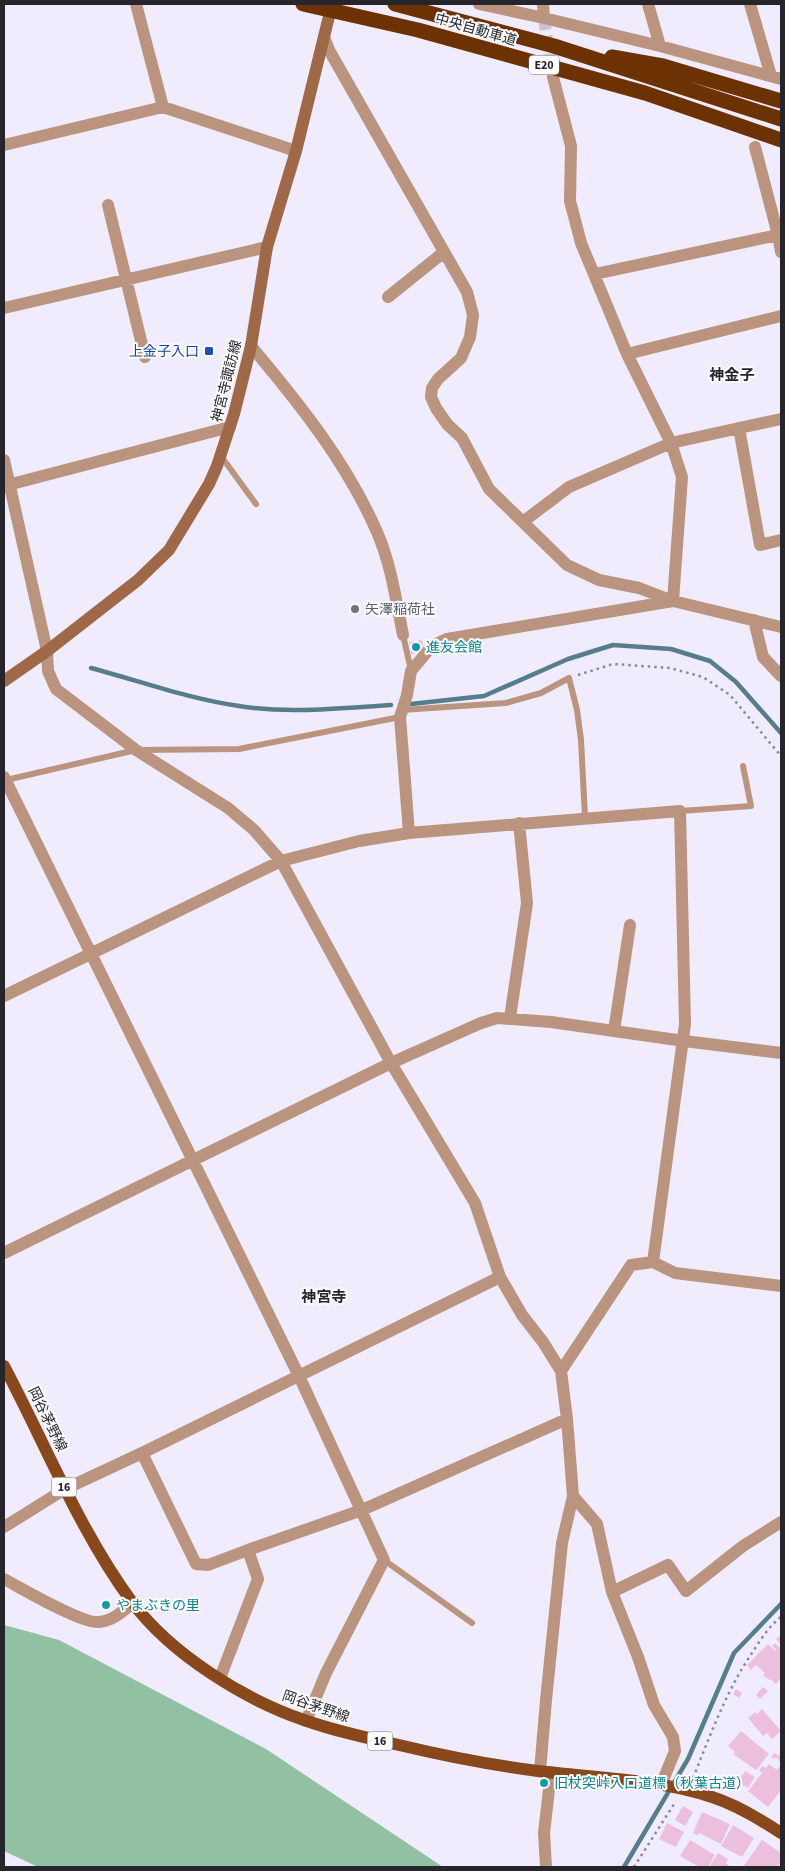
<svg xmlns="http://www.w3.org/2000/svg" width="785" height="1871" font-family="'Source Sans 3','Noto Sans JP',sans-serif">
  <rect width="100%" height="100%" fill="#f0ecfd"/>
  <path fill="#92c0a3" d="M4,1625L59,1640L266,1749L443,1867H38L4,1851Z"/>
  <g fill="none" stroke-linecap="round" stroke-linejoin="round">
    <path stroke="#567d8b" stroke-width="4.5" d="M91,668C140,681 189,699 239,706C288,714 341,708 391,705
      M411,704L484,696L568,659L613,645L671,649L710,661L736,682L781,733
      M624,1867L688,1759L734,1653L781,1604"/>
  </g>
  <path fill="#ecbfdd" d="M422,640L423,652L411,654L409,642Z
    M781,1635V1645L776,1639Z
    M775,1643L781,1649V1678L776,1684L770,1679L769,1680L763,1675L765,1673L756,1665L751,1670L747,1665L768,1644L775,1651L776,1649L772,1646Z
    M763,1687L768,1691L760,1699L756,1695Z
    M736,1689L742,1693L739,1698L733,1694Z
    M762,1709L781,1731L772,1739L767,1733L763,1736L748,1718L755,1712L757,1714Z
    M741,1731L769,1754L756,1770L733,1754L735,1752L728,1746Z
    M775,1753L778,1756L781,1753V1763L776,1757L774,1759L771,1757Z
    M769,1764L777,1770L780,1766L781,1767V1790L768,1807L748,1791L762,1773L759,1770L763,1766L766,1768Z
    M745,1771L755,1777L748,1788L738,1782Z
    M683,1806L693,1812L685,1826L675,1820Z
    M702,1812L730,1824L721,1844L699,1833L698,1836L693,1833Z
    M667,1823L684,1832L676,1847L659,1839Z
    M733,1825L754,1838L742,1857L721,1846Z
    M690,1840L715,1855L708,1867H699L680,1856Z
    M762,1840L781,1853V1863L778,1867H743Z
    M718,1853L728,1859L726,1864L732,1867H709Z"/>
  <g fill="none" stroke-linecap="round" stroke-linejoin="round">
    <path stroke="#c8c4d3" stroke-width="12" stroke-dasharray="12 6" stroke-linecap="butt" d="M544,18L552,74"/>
    <path stroke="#8b8894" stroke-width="2.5" stroke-dasharray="2.5 4" stroke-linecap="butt" d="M578,675L613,664L670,668L703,677L730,695L781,756
      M693,1778C710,1736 725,1694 750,1656C759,1642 768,1627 781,1617
      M634,1867L676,1801"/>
    <path stroke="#bb947f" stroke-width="6" d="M221,456L256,504
      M403,635L411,670
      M402,710L506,703L541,693L569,678L577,710L581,740L585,817
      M6,780L136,750L239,749L400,717
      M680,811L751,806L743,766
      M384,1560L472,1623"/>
    <path stroke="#bb947f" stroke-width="12" d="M136,4L163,107
      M479,4L544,18L660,46L781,79
      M543,4L544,18
      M648,4L660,46
      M750,4L771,76
      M324,37L329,50L467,292L473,315L470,337L461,358L438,379L432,388L431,397L436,408L447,424L462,438L489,489L567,565L599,580L639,588L673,601L781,627
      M4,145L163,107L296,151
      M108,205L145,357
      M781,235H778L781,252
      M595,274L778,235L755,147
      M388,297L444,252
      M4,308L267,247
      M251,346C299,403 347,463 377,532C391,564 396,600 403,635
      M627,354L781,316
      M739,428L760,545L781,540
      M4,460L47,651L48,671L56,689L136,750L228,808L254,830L281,861L391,1063L475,1203L500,1277L522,1315L543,1342L561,1371L567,1419L573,1496L562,1543L546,1700L540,1771
      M4,486L230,427
      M524,521L569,487L671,443L627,354L581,243L570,201L571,146L553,77
      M673,601L682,477L671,443L781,419
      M754,620L763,657L781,676
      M4,777L299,1376L384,1560L326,1673L306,1721
      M409,833L400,717L407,695L411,671L432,646L447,639L673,601
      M4,996L281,861L359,841L409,833L680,811L685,1024L653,1262
      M510,1018L527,903L519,823
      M614,1031L630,925
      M4,1253L391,1063L481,1023L497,1018L551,1022L684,1041
      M561,1371L631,1265L653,1262L675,1273L781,1286
      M142,1453L196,1564L208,1565L248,1550
      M573,1496L597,1524L612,1592L638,1657L654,1705L673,1737L675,1751L661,1785
      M4,1527L65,1489L142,1453L500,1277
      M4,1579C23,1589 82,1624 99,1622C113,1621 123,1611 133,1603
      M612,1592L668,1565L686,1591L743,1546L781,1522
      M220,1678L258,1579L248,1550L362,1510L567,1419
      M546,1867L544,1833L551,1772"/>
    <path stroke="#bb947f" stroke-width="12" d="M684,1041L781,1053"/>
    <path stroke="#9f6848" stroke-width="12" d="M4,681L47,651L138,580L169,550L209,484L217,466L234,414L251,346L267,247L296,151L332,4"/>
    <path stroke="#89471c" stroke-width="12" d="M4,1366C46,1445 79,1530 132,1602C171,1654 243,1699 304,1720C335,1731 367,1738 399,1745C445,1756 491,1765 538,1771C596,1778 657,1779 712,1797C737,1805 760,1819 781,1833"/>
    <path stroke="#6d3203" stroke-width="15" d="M303,4L418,30L645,93L781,140
      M395,4L554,46L781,119
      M612,57L663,66L781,101"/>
  </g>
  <rect fill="#1a4fb4" stroke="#fcfcfc" stroke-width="2" x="204" y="346" width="10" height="10" rx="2.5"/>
  <circle fill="#6b7280" stroke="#fcfcfc" stroke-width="2" cx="355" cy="609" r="5"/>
  <g fill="#0f9aa8" stroke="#fcfcfc" stroke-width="2">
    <circle cx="416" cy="647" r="5"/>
    <circle cx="106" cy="1605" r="5"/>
    <circle cx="544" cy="1783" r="5"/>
  </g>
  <g text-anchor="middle" stroke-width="4" stroke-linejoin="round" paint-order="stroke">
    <g fill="#fcfcfc" stroke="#67666a" stroke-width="1">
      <rect x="529" y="55.5" width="30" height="19" rx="4"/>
      <rect x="51.5" y="1477.5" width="25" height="19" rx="4"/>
      <rect x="367.5" y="1731.5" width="25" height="19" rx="4"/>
    </g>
    <g font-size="12" font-weight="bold" fill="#27252c">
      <text x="544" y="69">E20</text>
      <text x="64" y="1491">16</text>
      <text x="380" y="1745">16</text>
    </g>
    <g font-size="14" fill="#27252c" stroke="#fcfcfc">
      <text transform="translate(476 29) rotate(16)" y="5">中央自動車道</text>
      <text transform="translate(226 381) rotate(-76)" y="5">神宮寺諏訪線</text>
      <text transform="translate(48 1419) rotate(64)" y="5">岡谷茅野線</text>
      <text transform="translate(316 1706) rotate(19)" y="5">岡谷茅野線</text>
    </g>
    <g font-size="14" fill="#164399" stroke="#fcfcfc" text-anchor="end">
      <text x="199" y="356">上金子入口</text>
    </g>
    <g font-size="14" fill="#5b616d" stroke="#fcfcfc" text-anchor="start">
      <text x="365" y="614">矢澤稲荷社</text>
    </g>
    <g font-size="14" fill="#0d838f" stroke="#fcfcfc" text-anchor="start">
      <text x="426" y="652">進友会館</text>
      <text x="116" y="1610">やまぶきの里</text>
      <text x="554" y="1788">旧杖突峠入口道標（秋葉古道）</text>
    </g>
    <g font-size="15" font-weight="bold" fill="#27252c" stroke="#fcfcfc">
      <text x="732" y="380">神金子</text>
      <text x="324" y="1302">神宮寺</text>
    </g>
  </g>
  <rect width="785" height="1871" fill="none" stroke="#27252c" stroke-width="10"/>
</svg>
